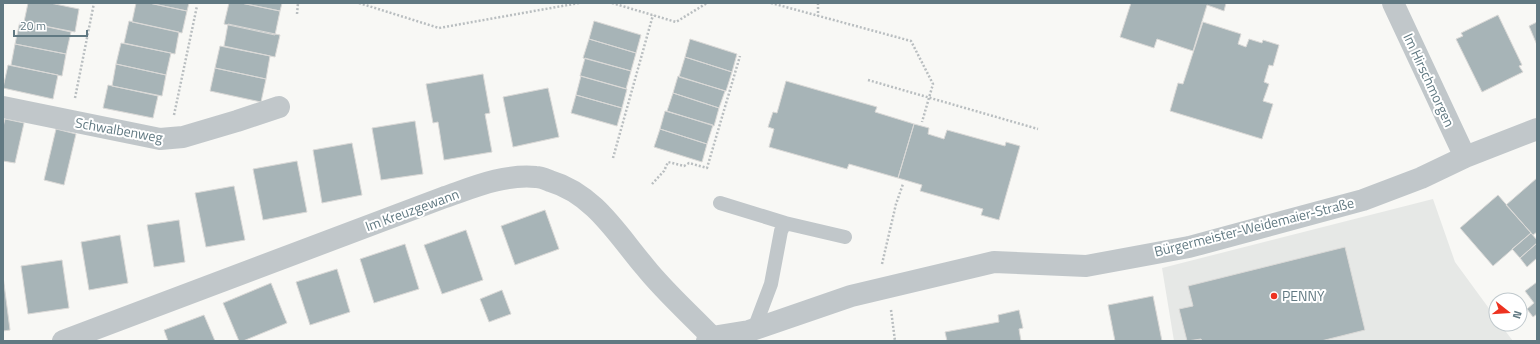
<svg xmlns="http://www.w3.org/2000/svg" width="1540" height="344" font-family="'Titillium Web',sans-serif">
  <rect width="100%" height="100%" fill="#f8f8f5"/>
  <path fill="#e6e8e6" d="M1433,199L1455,262L1496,318V324H1500L1513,341H1174L1162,268Z"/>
  <path fill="#a7b4b7" stroke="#dad9d7" d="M28,3H50L79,9L75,32L24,22Z
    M136,3H149L187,11L182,33L132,22Z
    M149,3H189L187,11Z
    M229,3H241L280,11L275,35L224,24Z
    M241,3H282L280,11Z
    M1131,3H1226L1224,11L1207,5L1193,51L1157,39L1154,48L1120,37Z
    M1498,15L1522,65L1519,66L1523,72L1482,92L1456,39L1463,36L1461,33Z
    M20,21L71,32L66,54L15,44Z
    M129,21L179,32L175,54L124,43Z
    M594,21L641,35L636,53L589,39Z
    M1203,22L1241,34L1238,44L1246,47L1249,39L1262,43L1263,40L1279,45L1273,66L1269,65L1264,82L1269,84L1263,101L1273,104L1262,139L1170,111L1178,83L1183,84Z
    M1537,22V45L1529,26Z
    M228,24L280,35L275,57L224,46Z
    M589,39L636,53L631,71L583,58Z
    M690,39L737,54L732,72L685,57Z
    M121,43L171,53L166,75L116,64Z
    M15,44L66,54L62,76L11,65Z
    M220,46L270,56L266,79L215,68Z
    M685,57L732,72L726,91L679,77Z
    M585,58L631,71L626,89L580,76Z
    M116,64L166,75L162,96L112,86Z
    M8,65L58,75L53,99L3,88Z
    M215,68L266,79L261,102L210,91Z
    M483,74L490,113L485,114L492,152L444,160L438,122L433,123L426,84Z
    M581,76L627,89L622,108L576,95Z
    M678,76L725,91L719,108L673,93Z
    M786,81L877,107L875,112L914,124L898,178L849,164L847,169L769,147L774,129L768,127L773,112L777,113Z
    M108,85L158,96L153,118L103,108Z
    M548,88L559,137L513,147L503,97Z
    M673,93L719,108L714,126L667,111Z
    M576,95L622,108L617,126L571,113Z
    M665,111L713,125L707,144L660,129Z
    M5,119L24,123L15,163L3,161V127Z
    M415,121L423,174L381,180L372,128Z
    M914,124L929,128L928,134L944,139L947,130L1005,146L1006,142L1020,146L999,220L981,215L983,209L920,191L922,185L898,178Z
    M56,129L76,134L64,185L44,180Z
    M660,129L707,144L702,162L654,147Z
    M352,143L362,195L322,203L313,150Z
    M297,161L307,212L263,220L253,169Z
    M1537,178V232L1533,235L1506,205Z
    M234,186L245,240L206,247L195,193Z
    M1498,195L1531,233L1493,266L1460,228Z
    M545,210L559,249L515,265L501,226Z
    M179,220L185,262L154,267L147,225Z
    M466,230L483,280L442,294L424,245Z
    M1531,233L1537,240V243L1520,258L1512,249Z
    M120,235L128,283L89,290L81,242Z
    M1537,243V258L1527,267L1520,258Z
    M405,244L419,289L374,303L360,259Z
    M1345,247L1365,330L1321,341H1202L1201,339L1187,341L1179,309L1193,306L1188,286Z
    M62,260L69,308L28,314L21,266Z
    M337,269L350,312L310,325L296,282Z
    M3,276L10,330L3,331Z
    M1537,282V314L1533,317L1527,309L1534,303L1525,291Z
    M271,283L287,323L243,341H239L223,303Z
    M502,290L511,314L489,322L480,299Z
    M1153,296L1162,341H1115L1108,305Z
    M1019,310L1023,328L1019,329L1021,341H947L945,332L999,322L998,315Z
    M204,315L215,341H168L164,330Z"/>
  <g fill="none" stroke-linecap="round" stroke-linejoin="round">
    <path stroke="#b9bec0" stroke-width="2.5" stroke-dasharray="2 2" stroke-linecap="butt" d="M359,3L439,28L579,3
      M612,3L676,22L707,3
      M771,3L911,41L933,84L922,122
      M818,3V16
      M297,14L298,3
      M868,80L1038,129
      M75,98L94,3
      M174,115L197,6
      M613,158L653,15
      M652,184L664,171L668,162L684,166L689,163L707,168L740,56
      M882,264L896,204L903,184
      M891,310L895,341"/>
    <path stroke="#c1c7ca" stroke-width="14" d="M720,203L785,223
      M754,329L771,284L781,231L785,223L845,237"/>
    <path stroke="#c1c7ca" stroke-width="22" d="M1393,3L1465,157
      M3,107L160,139L183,137L237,121L279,107
      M63,341L445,197C474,187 504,174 536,177C541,177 545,179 550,181C594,194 617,234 645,267C665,292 690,314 712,337
      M707,341L712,337L749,331L851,296L994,262L1086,266L1189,247L1363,200L1421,178L1465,157L1537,129"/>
  </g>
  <circle fill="#ed3220" stroke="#fff" stroke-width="1.5" cx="1274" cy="296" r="4"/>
  <g text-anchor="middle" stroke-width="4" stroke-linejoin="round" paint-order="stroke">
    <g font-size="14" fill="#617982" stroke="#fff">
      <text transform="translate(1429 80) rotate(65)" y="5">Im Hirschmorgen</text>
      <text transform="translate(119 130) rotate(10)" y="5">Schwalbenweg</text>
      <text transform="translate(412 210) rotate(-20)" y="5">Im Kreuzgewann</text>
      <text transform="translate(1254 227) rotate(-14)" y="5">Bürgermeister-Weidemaier-Straße</text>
    </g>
    <g font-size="14" fill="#617982" stroke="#fff" text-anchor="start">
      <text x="1282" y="301">PENNY</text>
    </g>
  </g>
  <rect width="1540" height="344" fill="none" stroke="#617982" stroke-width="8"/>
  <g transform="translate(1508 312) rotate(107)"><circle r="19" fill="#ffffff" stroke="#c0c9cd"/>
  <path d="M0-3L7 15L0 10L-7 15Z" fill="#ed3220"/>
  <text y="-6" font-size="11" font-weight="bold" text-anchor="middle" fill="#617982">N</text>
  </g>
  <path d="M14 30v6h73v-6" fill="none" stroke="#617982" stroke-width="2"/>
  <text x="20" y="30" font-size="12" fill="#617982" stroke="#ffffff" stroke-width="3" paint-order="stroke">20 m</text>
</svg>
